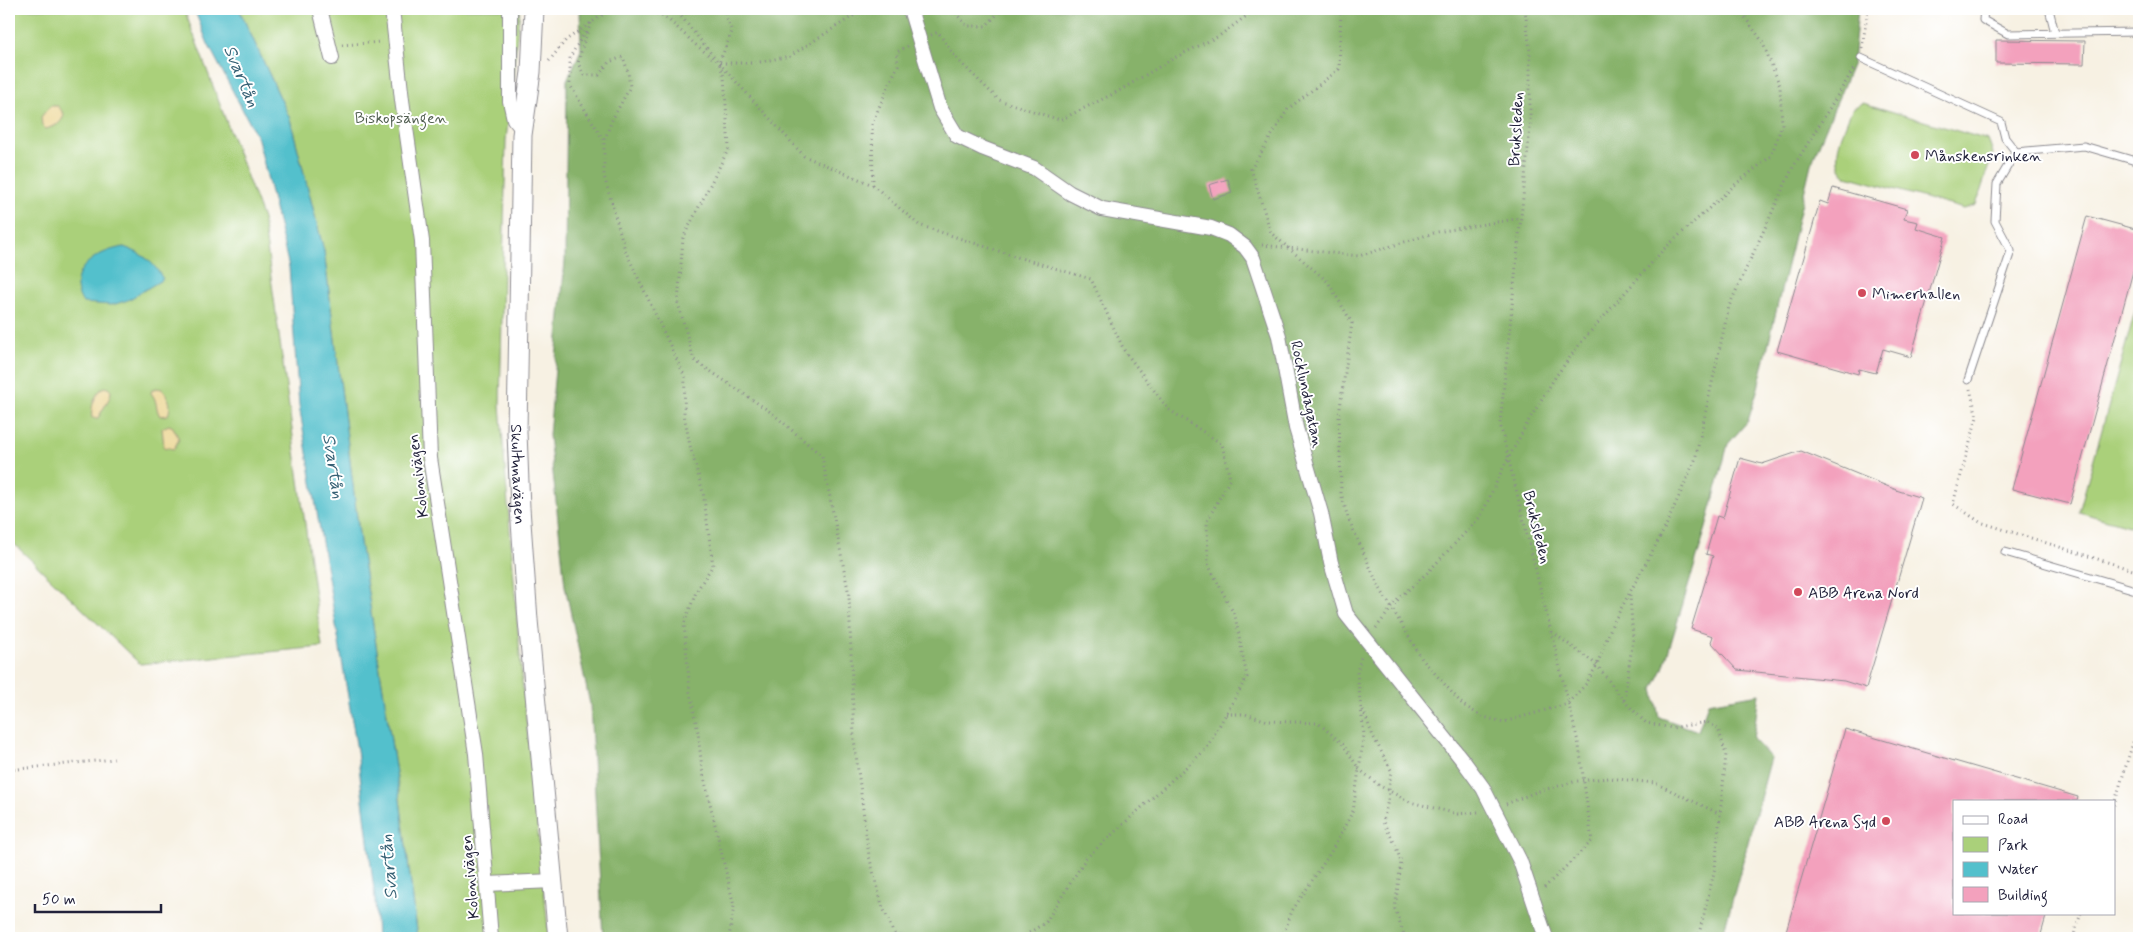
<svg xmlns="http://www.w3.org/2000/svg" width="2148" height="947" font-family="Mynerve,sans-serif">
  <rect width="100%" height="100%" fill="#fff"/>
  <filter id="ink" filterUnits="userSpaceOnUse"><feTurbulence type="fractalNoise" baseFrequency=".02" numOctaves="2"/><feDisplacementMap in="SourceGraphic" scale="10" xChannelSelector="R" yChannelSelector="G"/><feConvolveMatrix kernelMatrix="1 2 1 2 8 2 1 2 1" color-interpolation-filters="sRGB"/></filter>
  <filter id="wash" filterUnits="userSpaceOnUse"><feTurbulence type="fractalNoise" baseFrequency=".0096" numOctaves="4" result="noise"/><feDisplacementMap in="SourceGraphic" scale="20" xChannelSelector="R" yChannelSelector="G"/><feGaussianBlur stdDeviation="1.12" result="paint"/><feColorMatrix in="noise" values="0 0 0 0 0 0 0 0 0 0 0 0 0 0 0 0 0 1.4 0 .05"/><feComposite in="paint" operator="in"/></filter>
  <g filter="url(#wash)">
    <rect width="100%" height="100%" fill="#f7f1e3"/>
    <path fill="#aad07a" stroke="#66795a" d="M9,9H184L263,219L322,647L140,664L9,539Z
      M239,9H520L506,140L500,405L522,680L549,938H418L399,792L360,542L324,251L290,119Z
      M1863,103L1988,140L1993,153L1976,205L1964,209L1847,176C1827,162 1844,132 1850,113L1853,108Z
      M2139,297V529L2079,512Z"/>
    <path fill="#87b26a" stroke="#546a52" d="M580,9H1858L1853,63L1811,164L1758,388L1748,421L1728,444L1706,528L1663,669L1653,689L1659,717L1698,731L1708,703L1759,694L1753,739L1771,758L1722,938H603L590,704L565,586L549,435L565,261L567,80L581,50Z"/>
    <path fill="#eeda9e" stroke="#887e6c" d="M50,106H58L64,114C62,124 55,126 46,129L42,126L41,117Z
      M104,387L108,388L111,391L110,397L98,418H92C90,408 95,393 104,387Z
      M156,388L162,389C169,397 172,405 168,415L160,416C155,408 158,401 151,393L152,390Z
      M169,425L173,427L179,439L174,449L164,447L162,428Z"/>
    <path fill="#53c0cc" stroke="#3a7184" d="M194,9H239L290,119L324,251L360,542L399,792L418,938H377L375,899L357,750L299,405L289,267L258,139L208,44Z
      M124,247C143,254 153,261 163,279L128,300L112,305L83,303C63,272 96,251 124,247Z"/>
    <g id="blocks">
      <path fill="#f3a1bd" d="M1996,40L2085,41L2084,64L1996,63Z
        M1228,179L1232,193L1213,199L1209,185Z
        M1833,188L1907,209L1904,219L1918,222L1916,228L1945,237L1911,357L1883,349L1876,373L1859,369L1858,374L1777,351L1820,201L1828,204Z
        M2087,216L2139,230V249L2070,504L2012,489Z
        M1801,451L1899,491L1922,498L1866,688L1844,681L1737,670L1711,642L1713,636L1691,629L1713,556L1706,554L1717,516L1723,518L1740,458L1762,464Z
        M1845,729L2078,797L2077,801H1954V913H2047L2040,938H1784Z"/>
    </g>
  </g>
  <g filter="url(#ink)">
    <use href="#blocks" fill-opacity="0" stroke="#8c8a8f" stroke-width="1"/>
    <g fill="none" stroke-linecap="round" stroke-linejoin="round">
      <defs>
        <path id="lane" d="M1984,9L1983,20L2008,34L2139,32
          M2049,9L2055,33
          M1861,58L2001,122L2005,138L2016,152
          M1968,380L2011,251L1995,221L1997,184L2016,152L2084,146L2139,162
          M2005,552L2139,591"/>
        <path id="street" d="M320,9L332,58
          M392,9L402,100L422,241L430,458L476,754L491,938
          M510,9V101L514,119L523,130
          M910,9L940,108L957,136L982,148L1034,168L1070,193L1102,209L1211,228L1229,235L1245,247L1253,258L1279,336L1296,428L1321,513L1331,563L1346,614L1464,762L1483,788L1520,861L1546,938
          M487,884L553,881"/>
        <g id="secondary">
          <path id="s1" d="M534,9L531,72L522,135L517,432L520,508L528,620L558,938"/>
        </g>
      </defs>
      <use href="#lane" stroke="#8c8a8f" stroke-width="9"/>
      <use href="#street" stroke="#8c8a8f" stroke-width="16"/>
      <use href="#secondary" stroke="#8c8a8f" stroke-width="21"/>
      <path stroke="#8c8a8f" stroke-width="3" stroke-dasharray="1 4" stroke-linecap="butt" d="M648,9L669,20L696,45L715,60
        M675,9L719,63L804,156L873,185L919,225L1014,256L1091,279L1124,350L1168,409L1222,444L1230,479L1207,521L1208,564L1235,616L1247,677L1206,749L1086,858L1046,922L1021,938
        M724,9L732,32L719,63L724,77L729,148L683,238L678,303L694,360L772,413L822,456L849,595L854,739L869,856L882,905L893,932L898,938
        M952,9L967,26H986L1002,9
        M1341,9L1339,69L1288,109L1251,169L1271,233L1328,282L1352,323L1339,415L1341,493L1348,518L1378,585L1422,659L1463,705L1483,717L1504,722L1567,704L1586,684L1597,665L1612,625L1664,530L1695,460L1729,306L1792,169L1855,67
        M1525,9L1530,51V128L1500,424L1579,746L1592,841L1544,888
        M591,23L584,41L578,63L584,75H599L609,62L623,57L628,72L630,87L612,120L604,141V176L625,250L685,377L684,414L690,446L703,492L713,565L696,592L684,624L690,692L698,732L702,769L734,906L729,938
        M585,32L570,57V85L604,141
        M931,35L938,32L957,59L999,100L1060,120L1117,92L1174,58L1219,36L1256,9
        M342,45L381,42
        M1862,48L1868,9
        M549,61L566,40L611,9H623
        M720,63H755L790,56L864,9
        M873,185L872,123L898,65L897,52L908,46
        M1262,245L1359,256L1437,232L1521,218
        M1970,389L1977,417L1953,504L1980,522L2139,572
        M1376,628L1400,597L1427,573L1481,516L1502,470L1529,420L1556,376L1582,341L1664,249L1737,183L1771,156L1782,125L1780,86L1762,41L1739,9
        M1552,632L1597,665L1624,701L1646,723L1672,728L1707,722L1718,728L1726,754L1715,868L1698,938
        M1624,700L1633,639L1630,595
        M1363,710L1373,736L1391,770L1388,800L1383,822L1395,844L1401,862L1395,909L1405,938
        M1226,714H1245L1268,721L1318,723L1342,743L1359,769L1380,786L1410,802L1458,814L1478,812
        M9,770L114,759
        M1506,804L1536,792L1577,781L1609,778L1655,783L1720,814
        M2114,805L2139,723
        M1282,938L1292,911L1331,852L1353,811L1364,735L1357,672L1361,657
        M2073,938L2081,913"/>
      <use href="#lane" stroke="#fff" stroke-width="7"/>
      <use href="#street" stroke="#fff" stroke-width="14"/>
      <use href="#secondary" stroke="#fff" stroke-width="19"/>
    </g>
  </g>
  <g fill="#d1495b" stroke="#fff" stroke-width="2">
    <circle cx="1915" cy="155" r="5"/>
    <circle cx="1862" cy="293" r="5"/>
    <circle cx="1798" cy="592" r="5"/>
    <circle cx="1886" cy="821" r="5"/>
  </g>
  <g text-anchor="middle" stroke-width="4" stroke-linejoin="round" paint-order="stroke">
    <g font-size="16" fill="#525f51" stroke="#fff">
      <text x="401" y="123">Biskopsängen</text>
    </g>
    <g font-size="16" fill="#22223b" stroke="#fff">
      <text transform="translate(1515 129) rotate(-87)" y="6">Bruksleden</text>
      <text transform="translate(1308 394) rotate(78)" y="6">Rocklundagatan</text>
      <text dy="6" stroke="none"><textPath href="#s1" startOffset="466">Skultunavägen</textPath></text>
      <text transform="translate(417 476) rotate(-97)" y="6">Kolonivägen</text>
      <text transform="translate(1538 527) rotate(76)" y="6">Bruksleden</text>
      <text transform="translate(469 877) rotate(-95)" y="6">Kolonivägen</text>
    </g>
    <g font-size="16" fill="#22223b" stroke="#fff" text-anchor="start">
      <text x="1925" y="161">Månskensrinken</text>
      <text x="1872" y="299">Mimerhallen</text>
      <text x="1808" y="598">ABB Arena Nord</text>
      <text x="1876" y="827" text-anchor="end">ABB Arena Syd</text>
    </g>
    <g font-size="18" font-style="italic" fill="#366175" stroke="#fff">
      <text transform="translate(242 76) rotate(67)" y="6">Svartån</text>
      <text transform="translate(334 466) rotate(81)" y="6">Svartån</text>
      <text transform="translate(388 867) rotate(-95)" y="6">Svartån</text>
    </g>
  </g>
  <rect width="2148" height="947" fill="none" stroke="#fff" stroke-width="30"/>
  <rect x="1953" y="800" width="162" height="115" fill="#ffffff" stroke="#a7a7b1"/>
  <rect x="1963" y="816" width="25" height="8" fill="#ffffff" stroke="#a7a7b1"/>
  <text x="1998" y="824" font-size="15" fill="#22223b">Road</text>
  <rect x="1963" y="837" width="25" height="15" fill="#aad07a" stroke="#a7a7b1"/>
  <text x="1998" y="850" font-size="15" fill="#22223b">Park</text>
  <rect x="1963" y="862" width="25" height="15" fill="#53c0cc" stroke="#a7a7b1"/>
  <text x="1998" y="874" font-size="15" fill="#22223b">Water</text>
  <rect x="1963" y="887" width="25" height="15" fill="#f3a1bd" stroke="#a7a7b1"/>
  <text x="1998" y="900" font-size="15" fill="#22223b">Building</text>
  <path d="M35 904v8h126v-8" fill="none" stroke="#22223b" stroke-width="2.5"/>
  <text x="42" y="904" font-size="15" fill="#22223b" stroke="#ffffff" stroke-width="4" paint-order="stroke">50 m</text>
</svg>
